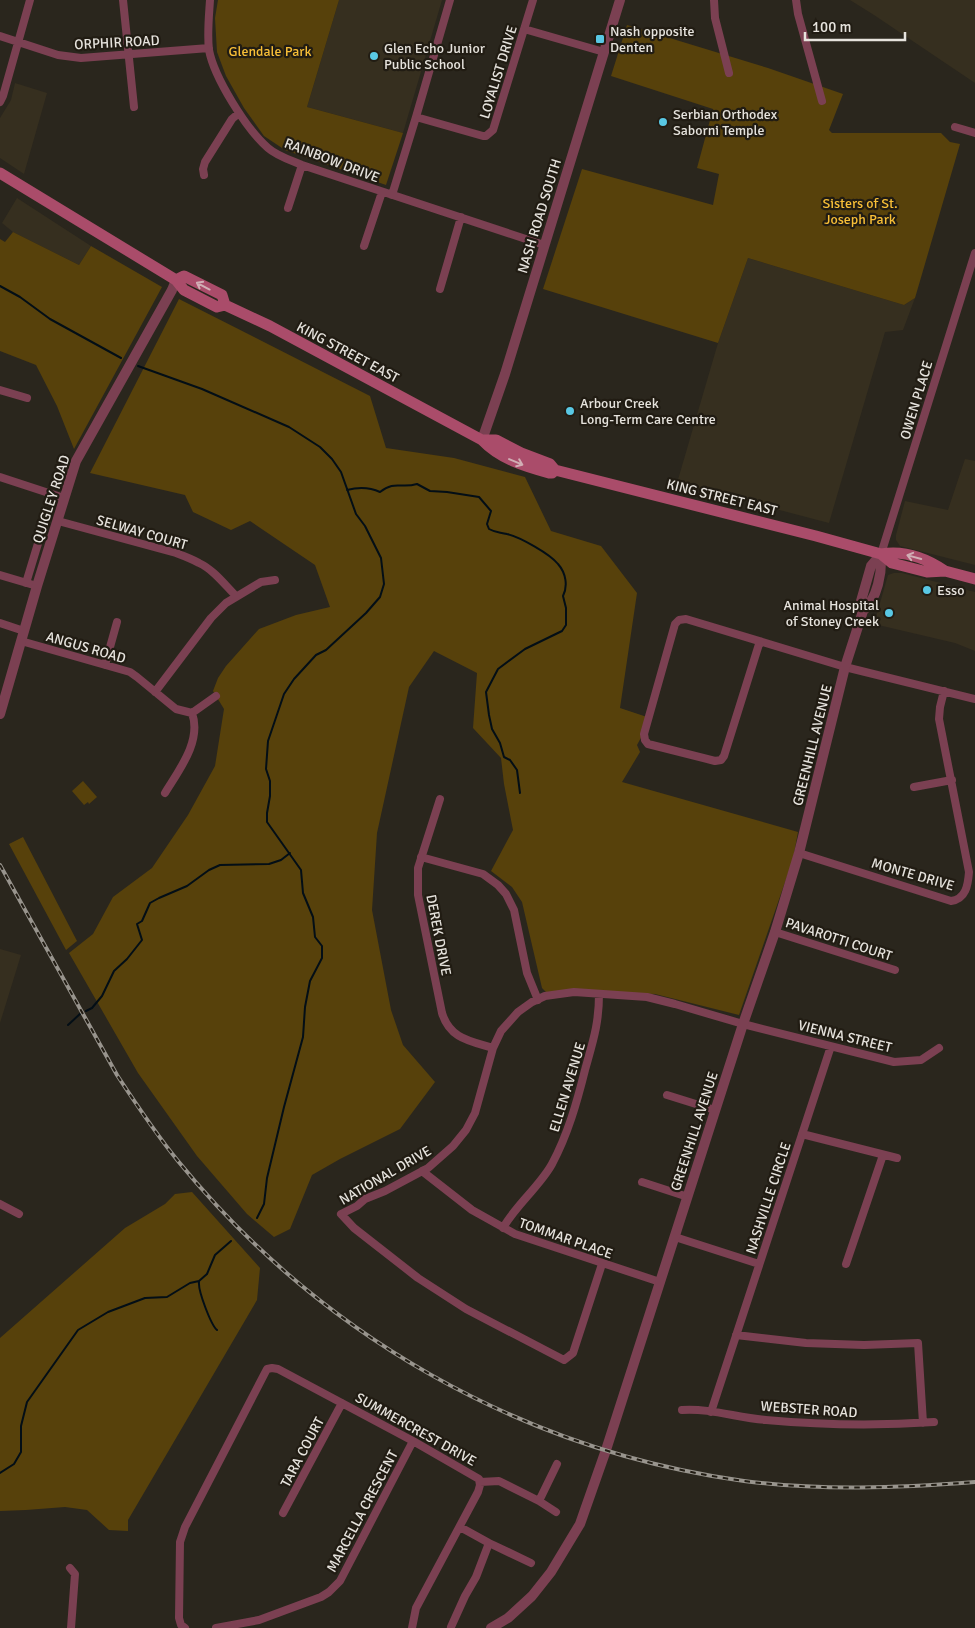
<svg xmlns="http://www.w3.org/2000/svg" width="975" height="1628" font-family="Signika,sans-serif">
  <rect width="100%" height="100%" fill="#2a261d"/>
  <path fill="#362f1f" d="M339,0H442L403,133L307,107Z
    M850,0H975V83L874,15Z
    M15,83L47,93L24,174L0,158V118L11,100Z
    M17,198L91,246L79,265L13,232L2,223Z
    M748,258L904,305L915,298L903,330L885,332L829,523L677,483L718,343Z
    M965,459L975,461V565L900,546L896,540V535L905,501L948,510Z
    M894,573H902L975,592V651L955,643L874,624L888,575Z
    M0,949L21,955L0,1023Z"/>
  <path fill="#57410b" d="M218,0H339L307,107L403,133L386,185L285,150L264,136L244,108L226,76L217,52L215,18Z
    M627,25L768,68L843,94L829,130L832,133H941L950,142L960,144L915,298L904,305L748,258L718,343L543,289L582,169L713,205L719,174L697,168L713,109L611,76Z
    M13,232L79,265L91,246L162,287L74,449L57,406L36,365L0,351V239L5,242Z
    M179,299L370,396L386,448L454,458L525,477L551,531L601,546L637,593L620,708L647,717L643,734L637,745L640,752L622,782L798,832L793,859L739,1015L655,994L566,991L549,995L542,988L522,902L512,887L491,871L513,830L504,784L501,758L473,728L477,673L434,651L409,687L377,833L372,910L391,1010L403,1045L435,1082L400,1129L340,1159L312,1175L290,1229L274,1237L247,1214L197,1156L138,1073L69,953L93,934L113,897L152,868L188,815L215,766L224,709L213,691L218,678L226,666L259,629L296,615L330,607L315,565L250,521L231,530L193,512L185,495L90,473Z
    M83,781L97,797L89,804L88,802L84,805L72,791Z
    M23,837L77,941L66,950L9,844Z
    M192,1192L260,1268L257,1300L128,1520V1531L109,1530L87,1510L65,1507L26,1510L0,1511V1338L125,1228L165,1204L175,1194Z"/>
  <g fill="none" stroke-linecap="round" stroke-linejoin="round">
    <path stroke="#030e16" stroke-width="2" d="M0,286L20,297L50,319L121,358
      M138,366L202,389L289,427L320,447L332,459L341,472L356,514L365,526L381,558L384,584L380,597L366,613L326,650L316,655L294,679L284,694L268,741L266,769L270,781V796L267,813V822L301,870L303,893L313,917L315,937L322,946V958L310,981L305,1007L303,1037L284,1107L267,1178L264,1204L257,1218
      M347,490C359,487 369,487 380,492C395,480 401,489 417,484L430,491L447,492L479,497L491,511L487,524L489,529C496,533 500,532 507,534C520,537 550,554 558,564C566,573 568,586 563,596L566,608V625L562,631L525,649L498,669L486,692L489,715L492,729L500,743L504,757L510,760L517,770L520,793
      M86,1011L92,1008L102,996L114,971L127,959L142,940L137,924L142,921L150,903L159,898L187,886L209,870L220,865L269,864L281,860L290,853
      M68,1025L81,1013
      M199,1282C198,1291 211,1325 217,1330
      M0,1473L14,1464L21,1452V1426L27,1402L78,1330L108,1312L145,1298L167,1297L190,1283L199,1281L207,1274L215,1255L231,1241"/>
    <path stroke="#7b4052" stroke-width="8" d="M123,0L134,107
      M210,0C209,16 207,34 209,50C214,77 246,129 268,148C277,156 290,160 302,165L544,245
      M714,0L715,18L729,73
      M796,0L798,14L822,101
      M524,29L604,52
      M0,36L58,55L81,58L209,48
      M0,102L3,96L30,0
      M416,117L483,136H486L493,130L533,0
      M955,127L975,133
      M204,175L203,169L205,162L232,119L239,113
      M392,195L416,117L450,0
      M288,208L302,165
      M364,246L382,192
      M440,289L461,217
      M0,390L27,398
      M0,477L64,498
      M58,521L176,553C184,556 192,559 199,563C214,570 225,585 236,596
      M881,554L975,253
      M0,575L37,586
      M26,583L43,527
      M0,623L24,631
      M21,641L130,672L137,677L176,709L192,713
      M760,641L724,756L721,760L715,761L648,744L645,740L644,734L675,624L679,620L686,619L845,667L975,699
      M105,665L117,622
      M155,692L211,618L226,603L261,582L275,580
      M192,713L216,696
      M914,787L952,780
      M165,793C179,770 202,741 192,713
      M440,799L418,868V895L442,1013C450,1039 470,1041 493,1048
      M799,853L951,901C966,899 968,885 969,872L939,719L940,707L944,691
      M421,857L483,874L498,885L506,894L514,910L527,973L538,1000
      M775,932L895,970
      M667,1095L715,1110
      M802,1134L897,1158
      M422,1171L472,1210L515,1234L660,1282
      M642,1182L688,1197
      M0,1204L19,1214
      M503,1228C515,1206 540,1186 552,1164C568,1134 577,1102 585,1070C593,1041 599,1024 599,994
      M675,1237L759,1264
      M602,1264L573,1353L564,1360L466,1309L418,1278L354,1228L341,1214L357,1206L365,1199L385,1191L428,1168L453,1146L466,1130L475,1113L493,1048L501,1031L518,1012L532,1002L545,996L574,992L647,997L675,1004L743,1024L894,1062L921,1060L939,1048
      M846,1264L883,1155
      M736,1335L806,1343L864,1345L918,1343L923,1423
      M682,1410C710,1408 738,1418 766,1420C822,1425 877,1426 934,1422
      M711,1412L831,1046
      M480,1482L499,1481L539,1501L556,1512
      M539,1501L557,1464
      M283,1513L342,1403
      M460,1527L489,1543L531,1563
      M70,1568L75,1574L71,1628
      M451,1627L465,1596L476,1577L489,1543
      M185,1628L181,1625L179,1618L180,1542L185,1527L267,1369L272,1368L278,1369L413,1441L479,1479L480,1485L478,1492L416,1608L412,1628
      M216,1628L259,1620L321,1597L329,1592L340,1581L413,1441"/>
    <path stroke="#7b4052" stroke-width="10" d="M482,440L505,374L620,0
      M863,611L861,601L871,566L881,554
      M0,714L37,586L76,461L172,290L176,280
      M491,1628L508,1618L532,1596L551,1572L580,1524L606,1450L743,1024L775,932L799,853L845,667L863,611C878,598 882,572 881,554"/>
    <path stroke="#aa4c6a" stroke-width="11" d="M0,173L176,280L184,290L217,307L225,305L270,326L482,440C500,459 524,466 549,473H552L555,470
      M176,280L184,276L222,295L225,305
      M482,440H496L521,453L550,464L555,470L816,536L881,554L892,563L927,572L945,571L975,579
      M881,554C904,550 926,558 945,571"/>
    <defs>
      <path id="rail" d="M0,865L117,1075C136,1104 156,1134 178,1161C320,1335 521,1450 744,1481C821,1491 898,1488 975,1482"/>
    </defs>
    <use href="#rail" stroke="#98948d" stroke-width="4"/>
    <use href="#rail" stroke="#211c13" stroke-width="2" stroke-dasharray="5.5" stroke-linecap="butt"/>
  </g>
  <defs><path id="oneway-shaft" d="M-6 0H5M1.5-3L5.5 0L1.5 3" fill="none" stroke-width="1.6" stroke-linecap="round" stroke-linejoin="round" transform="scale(1.25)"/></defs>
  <g stroke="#d1aeb5">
    <use href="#oneway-shaft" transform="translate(203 286) rotate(-152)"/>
    <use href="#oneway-shaft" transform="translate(516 462) rotate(23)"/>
    <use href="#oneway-shaft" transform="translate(914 557) rotate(-165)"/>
  </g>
  <g fill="#59c8e4" stroke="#211c13" stroke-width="2">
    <rect x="595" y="34" width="10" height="10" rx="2.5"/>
    <circle cx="374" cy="56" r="5"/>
    <circle cx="663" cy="122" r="5"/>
    <circle cx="570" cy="411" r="5"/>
    <circle cx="927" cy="590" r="5"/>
    <circle cx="889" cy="613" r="5"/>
  </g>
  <g text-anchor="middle" stroke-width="4.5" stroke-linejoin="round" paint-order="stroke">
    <g font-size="14" fill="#e6e3dd" stroke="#211c13" text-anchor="start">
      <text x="610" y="36">Nash opposite<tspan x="610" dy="16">Denten</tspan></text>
      <text x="384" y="53">Glen Echo Junior<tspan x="384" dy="16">Public School</tspan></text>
      <text x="673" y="119">Serbian Orthodex<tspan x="673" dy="16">Saborni Temple</tspan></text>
      <text x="580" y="408">Arbour Creek<tspan x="580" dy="16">Long-Term Care Centre</tspan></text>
      <text x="937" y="595">Esso</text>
      <text x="879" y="610" text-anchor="end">Animal Hospital<tspan x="879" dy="16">of Stoney Creek</tspan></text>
    </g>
    <g font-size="14" fill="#e6e3dd" stroke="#211c13">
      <text transform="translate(117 42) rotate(-3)" y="5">ORPHIR ROAD</text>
      <text transform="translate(498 72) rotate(-73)" y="5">LOYALIST DRIVE</text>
      <text transform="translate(332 160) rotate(21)" y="5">RAINBOW DRIVE</text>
      <text transform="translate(539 216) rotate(-73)" y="5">NASH ROAD SOUTH</text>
      <text transform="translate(348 352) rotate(28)" y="5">KING STREET EAST</text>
      <text transform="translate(916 400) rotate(-73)" y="5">OWEN PLACE</text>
      <text transform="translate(722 497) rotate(14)" y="5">KING STREET EAST</text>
      <text transform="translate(51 499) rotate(-72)" y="5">QUIGLEY ROAD</text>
      <text transform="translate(142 532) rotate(16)" y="5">SELWAY COURT</text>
      <text transform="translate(86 647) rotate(16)" y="5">ANGUS ROAD</text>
      <text transform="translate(812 745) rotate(-76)" y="5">GREENHILL AVENUE</text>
      <text transform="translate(913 874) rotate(16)" y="5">MONTE DRIVE</text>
      <text transform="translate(439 935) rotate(79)" y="5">DEREK DRIVE</text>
      <text transform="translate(839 939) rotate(18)" y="5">PAVAROTTI COURT</text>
      <text transform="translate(845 1036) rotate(14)" y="5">VIENNA STREET</text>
      <text transform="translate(567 1087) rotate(-73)" y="5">ELLEN AVENUE</text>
      <text transform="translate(694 1131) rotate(-72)" y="5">GREENHILL AVENUE</text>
      <text transform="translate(385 1175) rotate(-30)" y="5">NATIONAL DRIVE</text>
      <text transform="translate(768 1198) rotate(-72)" y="5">NASHVILLE CIRCLE</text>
      <text transform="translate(566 1238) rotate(19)" y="5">TOMMAR PLACE</text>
      <text transform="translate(809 1409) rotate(4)" y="5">WEBSTER ROAD</text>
      <text transform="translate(416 1429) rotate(29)" y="5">SUMMERCREST DRIVE</text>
      <text transform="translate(302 1452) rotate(-62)" y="5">TARA COURT</text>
      <text transform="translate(362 1511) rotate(-62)" y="5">MARCELLA CRESCENT</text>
    </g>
    <g font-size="14" fill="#f8bf37" stroke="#211c13">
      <text x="270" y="56">Glendale Park</text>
      <text x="860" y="208">Sisters of St.<tspan x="860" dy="16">Joseph Park</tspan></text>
    </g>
  </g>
  <path d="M805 32v8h100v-8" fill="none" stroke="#e6e3dd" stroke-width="2.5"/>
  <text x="812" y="32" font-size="15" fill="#e6e3dd" stroke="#211c13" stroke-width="4" paint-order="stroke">100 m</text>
</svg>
